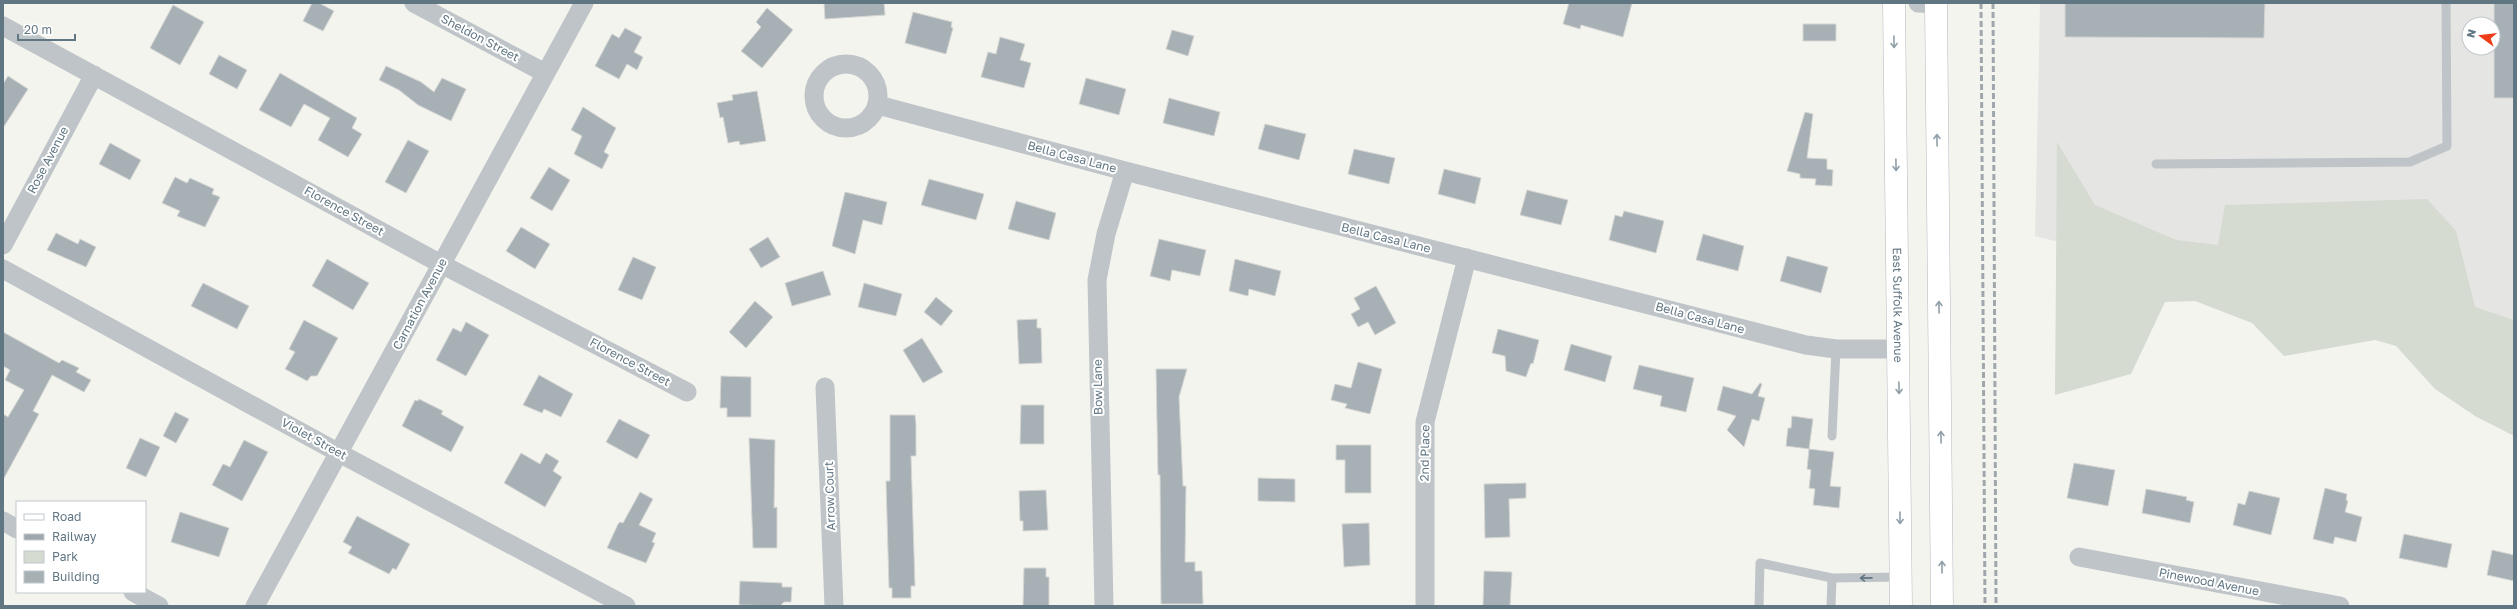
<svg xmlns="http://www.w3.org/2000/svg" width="2517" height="609" font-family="'Golos Text',sans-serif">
  <rect width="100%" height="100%" fill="#f4f4ef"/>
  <path fill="#e5e5e3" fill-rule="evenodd" d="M2040,3H2514V358L2035,236ZM2469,24H2493V48H2469Z"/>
  <path fill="#d5dbd0" d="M2057,142L2095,205L2176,240L2218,245L2225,205L2427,199L2456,231L2475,307L2514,320V436L2475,416L2435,389L2396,346L2375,340L2284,356L2252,323L2195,301L2165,302L2131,374L2055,395Z"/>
  <path fill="#a7b1b5" stroke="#d5d5d3" d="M312,3H319L334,11L323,31L303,21Z
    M824,3H884L885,15L825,19Z
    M1569,3H1632L1623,37L1581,25L1580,29L1563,24Z
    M2065,3H2265L2264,38L2065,37Z
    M2494,3H2514V98H2494Z
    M173,5L204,22L180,65L150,48Z
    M767,8L793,30L762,68L741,51L761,27L756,22Z
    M913,12L952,22L951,27L953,28L946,54L905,43Z
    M1803,24H1836V41H1803Z
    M625,28L642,37L634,52L643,57L637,70L627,64L619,79L595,66L612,34L619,38Z
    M1172,30L1194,36L1188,56L1166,49Z
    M1000,37L1025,44L1020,60L1031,63L1024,88L981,77L988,52L996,54Z
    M219,55L247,70L237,89L209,74Z
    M386,66L421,82L434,92L442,78L466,89L451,121L418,105L399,90L379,80Z
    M280,73L357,118L352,128L362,134L348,157L318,140L330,118L304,104L291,127L259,110Z
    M8,76L28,89L3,128V84Z
    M1086,78L1126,89L1119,115L1079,104Z
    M757,91L766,141L740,145L739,141L728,143L723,117L720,118L717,103L733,100L732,95Z
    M1169,98L1220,112L1214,136L1163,123Z
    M583,107L616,128L604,152L609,155L602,169L574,154L582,136L571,130Z
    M1805,112L1813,114L1807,158L1827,159V169L1833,170L1832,186L1815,185L1816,179L1800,178V174L1787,171Z
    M1265,124L1306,134L1299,160L1258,149Z
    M408,140L429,151L406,193L385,182Z
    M110,143L141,160L130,180L99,164Z
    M1354,149L1395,158L1389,184L1348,174Z
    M549,167L570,180L552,211L530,198Z
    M1444,169L1481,178L1475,204L1438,194Z
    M175,177L187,183L190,178L214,189L212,194L220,197L205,227L177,216L180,211L162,203Z
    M929,179L984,194L976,220L921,205Z
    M1527,190L1568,200L1561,225L1520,215Z
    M845,192L887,202L882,225L863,220L855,254L832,246Z
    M1016,201L1056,213L1049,240L1008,229Z
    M1624,211L1664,221L1656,253L1609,240L1615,215L1622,217Z
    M521,227L550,244L535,269L506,251Z
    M56,233L78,244L80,239L96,247L86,267L47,250Z
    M1703,234L1744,246L1738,271L1696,260Z
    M768,237L780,257L761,268L749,249Z
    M1159,239L1206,250L1200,276L1172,270L1170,281L1150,276Z
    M1787,256L1828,267L1821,293L1780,281Z
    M633,257L656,267L642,300L618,290Z
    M327,259L369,283L353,310L312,286Z
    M1235,259L1281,271L1275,296L1249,289L1248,296L1229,291Z
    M823,271L831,295L792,306L785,283Z
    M203,283L249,306L237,329L191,306Z
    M864,283L902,294L896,316L858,307Z
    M1376,286L1396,323L1375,335L1368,322L1358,327L1351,314L1360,309L1354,298Z
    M936,297L953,311L941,326L924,312Z
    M755,301L773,317L746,348L729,332Z
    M1037,319V328H1041L1042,363L1019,364L1017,320Z
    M304,320L338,338L317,376H311L307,381L285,369L295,352L289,349Z
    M466,322L489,335L466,376L436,360L453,328L461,332Z
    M1498,329L1539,340L1533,364L1531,363L1526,377L1506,371L1505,356L1492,353Z
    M3,332L59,363L62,360L79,368L76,372L91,380L84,392L52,375L33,411L39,414L3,480V414L8,417L24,390L5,380L10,370L3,366Z
    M922,338L943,372L923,383L903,350Z
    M1571,344L1612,356L1605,382L1564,370Z
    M1358,362L1382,369L1370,414L1345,408L1347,404L1331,400L1335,384L1351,388Z
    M1639,365L1694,378L1686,412L1660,406L1662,396L1633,389Z
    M1156,369H1187L1179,397L1183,486H1186L1185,562H1195V571H1202L1203,604H1161L1160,475H1158Z
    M539,375L573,394L561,417L544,409L542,413L523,405Z
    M721,376L751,377V417H727V408H720Z
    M1760,383L1762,384L1758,396L1765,398L1759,421L1752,419L1744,447L1727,430L1736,416L1717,410L1723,386L1752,394Z
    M419,399L443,411L441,414L464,427L451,452L402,426L415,400L418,401Z
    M1021,405H1044V444H1020Z
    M175,412L189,419L176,443L163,436Z
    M890,415H915L916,424V456H911L915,586H911V598H892V588H889L886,481H890Z
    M1792,416L1813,419L1809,449L1834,452L1830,486L1841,487L1839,508L1813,505L1815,489L1809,488L1811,470L1807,469L1809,449L1786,446L1788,428H1791Z
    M619,419L650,435L637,459L606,442Z
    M140,438L160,447L146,477L126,468Z
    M749,438L775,440L774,508L777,507V548H753Z
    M244,440L268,452L242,501L212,485L223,464L230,467Z
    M1336,445H1371V493H1345V460H1336Z
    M521,453L540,464L546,453L559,461L553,471L562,477L545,507L504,483Z
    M2074,463L2115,470L2108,506L2067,498Z
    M1258,478L1295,479V502L1258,501Z
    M1526,483V498L1509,499L1510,537L1485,538L1484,484Z
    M2325,488L2347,494L2346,500L2348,501L2345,512L2362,517L2356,542L2335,537L2333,544L2313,539Z
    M2146,489L2187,497L2186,500L2194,502L2190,523L2142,513Z
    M1046,490L1048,530L1023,531V521H1020L1019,491Z
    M2249,491L2280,498L2271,535L2233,525L2238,503L2245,505Z
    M640,492L653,499L639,525L656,533L652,542L655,543L646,563L607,548L618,524L620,522L623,523Z
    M180,512L229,528L219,557L171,542Z
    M357,516L410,544L396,570L393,568L389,574L348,553L352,547L343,542Z
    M1369,523L1370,565L1344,567L1342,524Z
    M2404,534L2452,544L2447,568L2399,558Z
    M2492,550L2514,555V581L2487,575Z
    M1024,568H1046V577H1049V606H1023Z
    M1484,571L1512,572L1510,606H1483Z
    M740,581L782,583V587H792L791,602H784L780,606L739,605Z"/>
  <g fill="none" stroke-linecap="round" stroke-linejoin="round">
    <defs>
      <g id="secondary">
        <path id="s1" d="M1894,3L1901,606"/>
        <path d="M1936,3L1942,606"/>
      </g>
    </defs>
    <use href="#secondary" stroke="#b3b9bd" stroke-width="23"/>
    <path stroke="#bec4c7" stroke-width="9" d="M2156,164L2410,162L2447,146L2446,3
      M1832,436L1836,349
      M1832,578L1901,577
      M1759,606L1760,563L1832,578L1831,606"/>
    <path stroke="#bec4c7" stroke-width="19" d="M414,3L545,73
      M1918,3L1936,4
      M3,26L441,264L687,392
      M814 96a32 32 0 1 1 64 0a32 32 0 1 1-64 0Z
      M878,105L1125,171L1806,345L1836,349H1898
      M3,245L94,75
      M3,269L339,453L626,606
      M825,387L834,606
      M3,521L17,529
      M2079,557L2340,606
      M133,592L159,606
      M255,606L584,3
      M1104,606L1097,280L1106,234L1125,171
      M1425,606V422L1467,258"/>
    <use href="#secondary" stroke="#fff" stroke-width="22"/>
    <path stroke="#9fa7ac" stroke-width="3" stroke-dasharray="6 3" stroke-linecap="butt" d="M1981,3L1985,606
      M1993,3L1996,606"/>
  </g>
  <defs><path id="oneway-shaft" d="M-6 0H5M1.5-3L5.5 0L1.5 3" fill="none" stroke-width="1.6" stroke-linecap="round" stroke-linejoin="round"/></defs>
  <g stroke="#909fa8">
    <use href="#oneway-shaft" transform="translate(1894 42) rotate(89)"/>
    <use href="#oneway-shaft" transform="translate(1937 140) rotate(-91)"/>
    <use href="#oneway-shaft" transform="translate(1896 165) rotate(89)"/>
    <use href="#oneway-shaft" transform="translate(1939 307) rotate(-91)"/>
    <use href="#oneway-shaft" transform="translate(1899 388) rotate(89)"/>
    <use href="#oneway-shaft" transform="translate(1941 437) rotate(-91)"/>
    <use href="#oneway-shaft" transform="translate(1900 518) rotate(89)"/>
    <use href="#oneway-shaft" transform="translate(1942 567) rotate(-90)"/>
  </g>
  <use stroke="#617683" href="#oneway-shaft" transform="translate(1866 578) rotate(179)"/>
  <g text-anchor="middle" stroke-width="4" stroke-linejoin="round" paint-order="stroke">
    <g font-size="12" fill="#617683" stroke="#fff">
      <text transform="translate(480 38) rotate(28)" y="4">Sheldon Street</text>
      <text transform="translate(1072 157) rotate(15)" y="4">Bella Casa Lane</text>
      <text transform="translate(48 160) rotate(-62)" y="4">Rose Avenue</text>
      <text transform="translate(344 211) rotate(29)" y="4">Florence Street</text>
      <text transform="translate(1386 238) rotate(14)" y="4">Bella Casa Lane</text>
      <text transform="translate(420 304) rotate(-62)" y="4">Carnation Avenue</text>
      <text dy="4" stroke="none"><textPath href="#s1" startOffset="302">East Suffolk Avenue</textPath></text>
      <text transform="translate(1700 318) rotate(15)" y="4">Bella Casa Lane</text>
      <text transform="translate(630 362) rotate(28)" y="4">Florence Street</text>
      <text transform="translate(1098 387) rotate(-91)" y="4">Bow Lane</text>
      <text transform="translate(314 439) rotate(29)" y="4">Violet Street</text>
      <text transform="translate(1425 453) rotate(-89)" y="4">2nd Place</text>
      <text transform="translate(830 496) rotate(-92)" y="4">Arrow Court</text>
      <text transform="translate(2209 582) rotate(11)" y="4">Pinewood Avenue</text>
    </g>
  </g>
  <rect width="2517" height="609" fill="none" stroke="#617683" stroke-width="8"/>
  <rect x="16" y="501" width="130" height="92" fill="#ffffff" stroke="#c0c8cd"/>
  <rect x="24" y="514" width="20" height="6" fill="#ffffff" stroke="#c0c8cd"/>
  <text x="52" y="521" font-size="12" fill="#617683">Road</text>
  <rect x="24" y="534" width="20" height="6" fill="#9fa7ac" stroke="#c0c8cd"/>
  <text x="52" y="541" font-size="12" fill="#617683">Railway</text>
  <rect x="24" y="551" width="20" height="12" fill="#d5dbd0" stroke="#c0c8cd"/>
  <text x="52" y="561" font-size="12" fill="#617683">Park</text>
  <rect x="24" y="571" width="20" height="12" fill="#a7b1b5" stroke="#c0c8cd"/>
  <text x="52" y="581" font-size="12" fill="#617683">Building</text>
  <g transform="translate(2481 36) rotate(285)"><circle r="19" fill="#ffffff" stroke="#c0c8cd"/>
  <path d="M0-3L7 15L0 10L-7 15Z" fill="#ed3c17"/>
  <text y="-6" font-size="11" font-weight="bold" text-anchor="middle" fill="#617683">N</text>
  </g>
  <path d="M18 34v6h57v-6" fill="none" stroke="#617683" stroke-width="2"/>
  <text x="24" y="34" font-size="12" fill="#617683" stroke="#ffffff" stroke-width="3" paint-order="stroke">20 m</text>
</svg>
